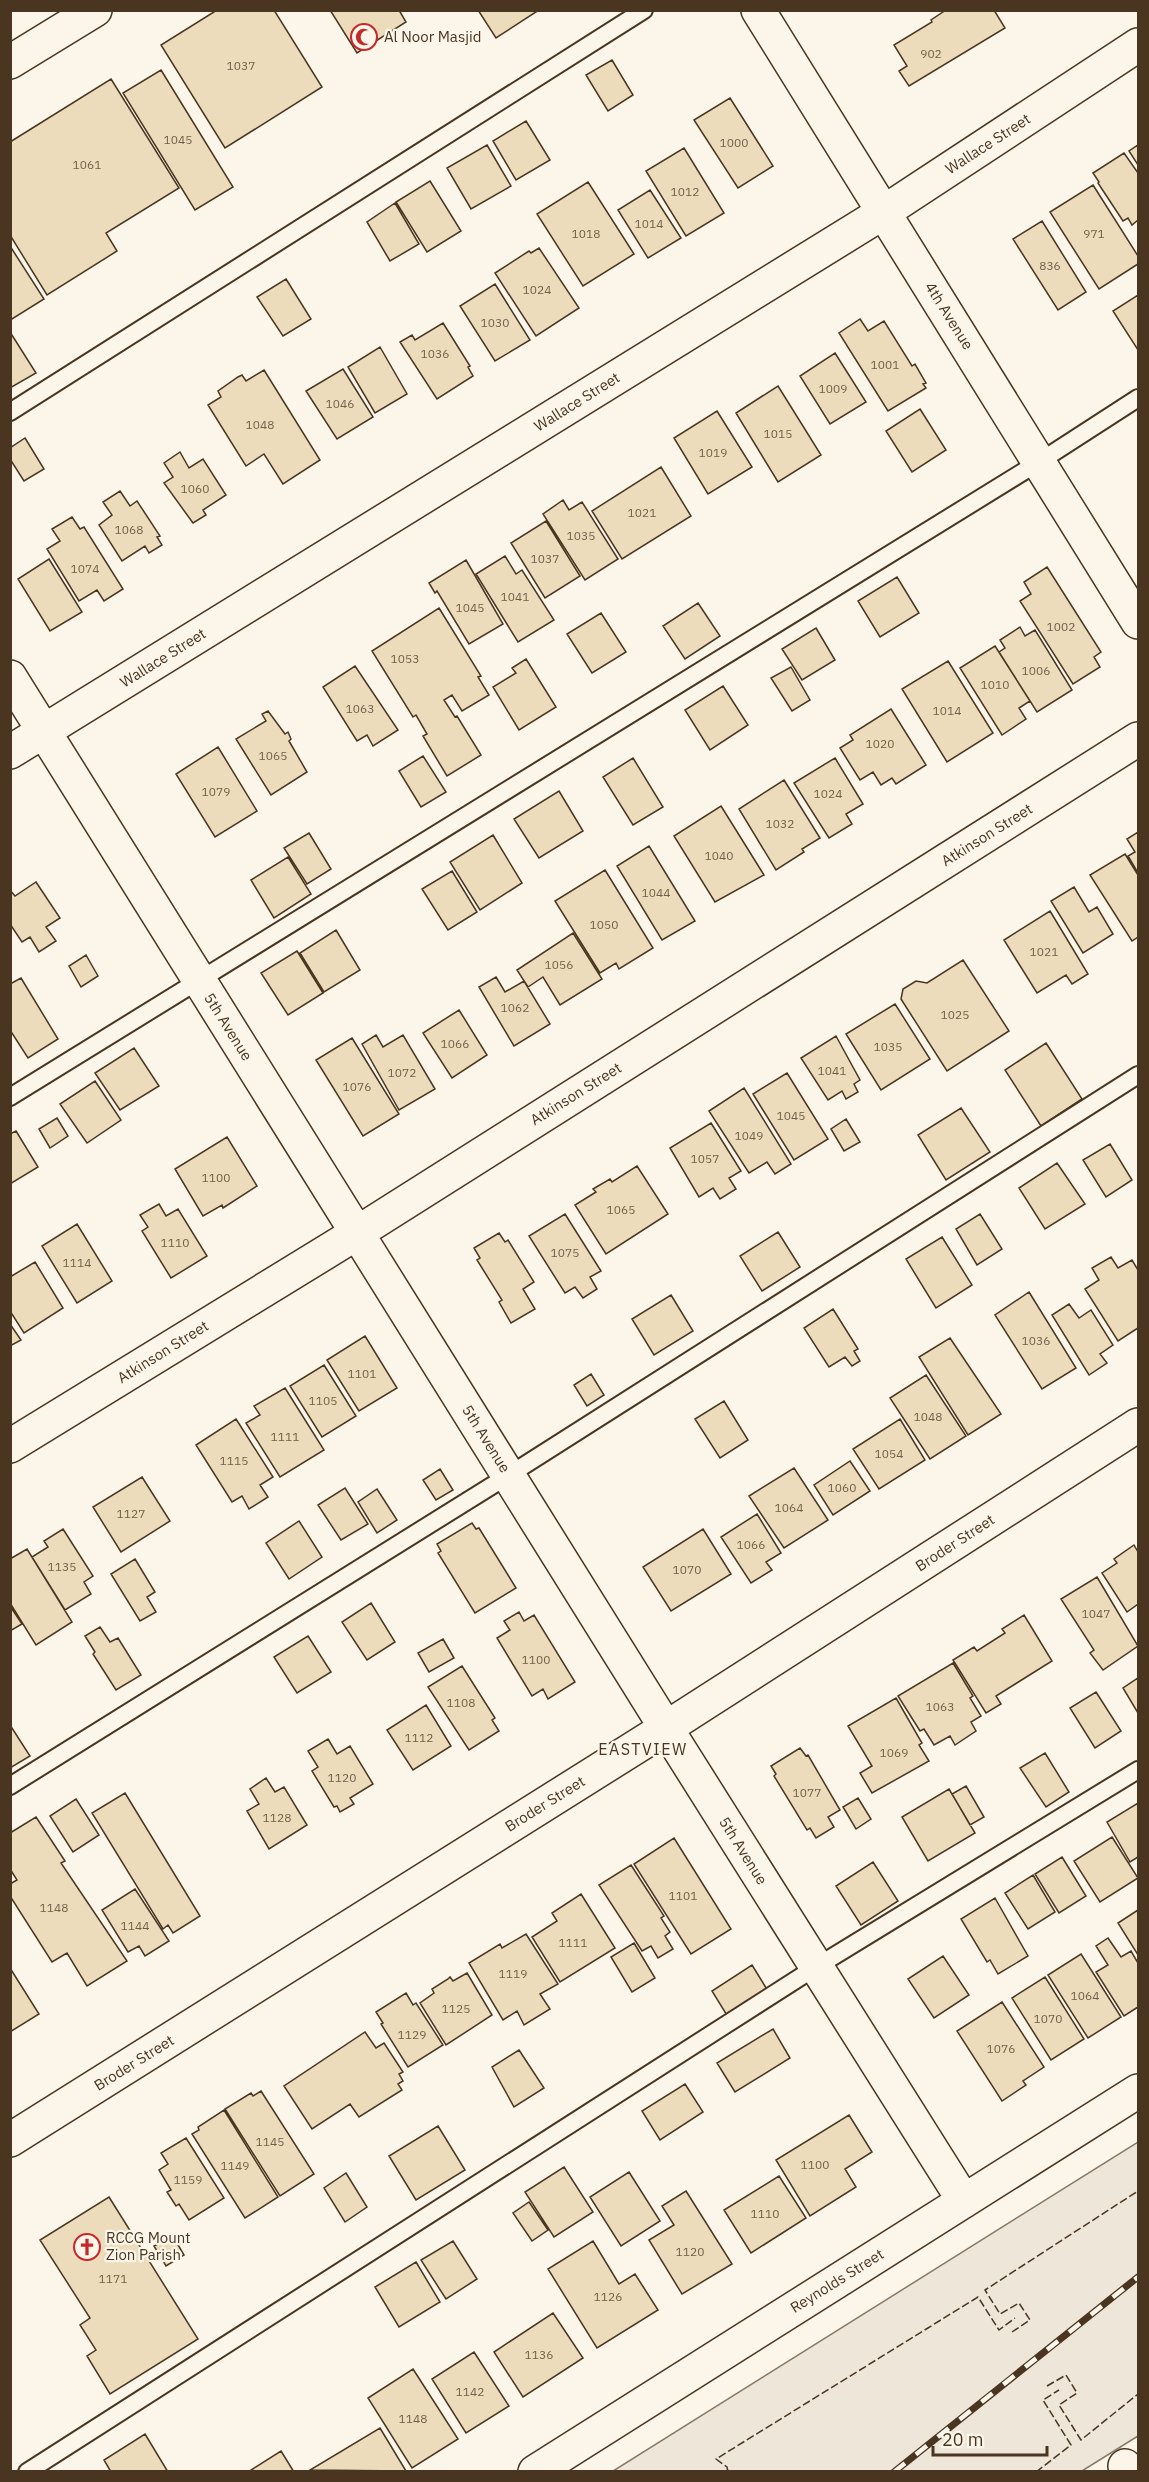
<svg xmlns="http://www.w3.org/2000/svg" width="1149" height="2482" font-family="'IBM Plex Sans',sans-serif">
  <rect width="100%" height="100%" fill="#fbf6e9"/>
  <path fill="#ede6d9" stroke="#887966" stroke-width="1.5" d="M1138,2142V2436L1082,2471H613Z"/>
  <path fill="#ecdcbc" stroke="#4a3520" stroke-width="1.5" d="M217,10H274L322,87L225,148L161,45Z
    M330,10H399L406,22L357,53Z
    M478,10H539L496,38Z
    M946,10H994L1005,28L909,86L899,71L907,66L894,45L932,22L931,20Z
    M612,60L633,95L608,111L586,75Z
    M161,70L233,187L195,210L123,93Z
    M111,79L179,188L106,233L117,251L47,295L10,235V142Z
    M730,98L773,166L738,188L694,120Z
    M526,121L550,160L516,180L493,141Z
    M487,145L511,186L471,209L447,168Z
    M1138,145V165L1129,151Z
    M684,148L724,213L686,236L646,171Z
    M1124,153L1138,173V220L1132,225L1128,218L1123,221L1098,183L1099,182L1093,173Z
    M430,181L461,231L427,252L396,202Z
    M588,182L634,254L583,286L537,214Z
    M1093,185L1138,256V264L1099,289L1050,212Z
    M650,190L681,238L648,258L618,210Z
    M395,203L419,244L390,261L367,222Z
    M1042,221L1086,292L1058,310L1013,239Z
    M10,246L44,299L12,319L10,316Z
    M539,248L579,308L536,336L495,273L529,251L531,253Z
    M286,279L311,319L283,336L257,297Z
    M495,284L530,340L495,361L460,306Z
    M1138,295V350L1113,311Z
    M860,319L868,331L884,321L912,366L915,364L926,383L923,384L926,388L888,411L839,333Z
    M443,323L470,366L468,367L473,376L437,399L400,342L412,335L415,340Z
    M10,332L36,373L10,388Z
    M380,347L407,394L375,413L348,367Z
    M835,353L866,402L830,424L800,376Z
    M343,369L373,417L337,439L306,391Z
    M264,370L320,460L283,484L264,454L246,466L208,405L221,397L218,391L238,377L242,375L246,381Z
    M778,386L821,455L778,482L736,413Z
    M920,409L946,450L912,472L886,431Z
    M717,411L752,467L708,494L674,438Z
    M25,438L44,469L24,481L10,459V448Z
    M180,452L189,468L203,459L226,495L203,510L206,515L193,523L164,483L173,477L164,463Z
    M661,467L691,516L622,559L592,511Z
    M120,491L130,506L137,501L160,536L157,537L162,545L149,553L145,546L122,561L99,525L112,515L103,502Z
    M563,500L569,510L582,502L618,559L585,580L543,514Z
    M72,517L80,529L84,527L123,589L104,601L97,590L79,601L47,549L60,541L52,529Z
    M546,521L580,576L545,598L511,543Z
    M505,556L516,574L522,570L554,620L518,642L476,574Z
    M49,559L82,612L50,631L18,579Z
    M466,560L503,624L469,644L437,591L435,593L429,583Z
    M1047,567L1101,652L1094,657L1100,667L1073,684L1020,601L1031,594L1024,582Z
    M897,577L919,613L880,637L858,601Z
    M698,603L720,636L685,659L663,626Z
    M439,608L481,676L478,677L489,695L462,711L452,695L444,700L455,717L457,716L481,755L447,776L423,736L427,734L416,715L413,717L372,651Z
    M601,613L626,652L592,673L567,634Z
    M1020,627L1025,636L1035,630L1072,690L1037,712L999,652L1005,648L1000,640Z
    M816,628L835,660L802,680L782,649Z
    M995,646L1030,701L1019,708L1026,719L1002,735L960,668Z
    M526,659L556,707L519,730L493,687L516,673L512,668Z
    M948,661L993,733L947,762L902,689Z
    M355,666L398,730L373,746L367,735L357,741L323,687Z
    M791,667L810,700L792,711L771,678Z
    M723,686L748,725L710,750L685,710Z
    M891,709L926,765L896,784L892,778L881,785L873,772L860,780L840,748L853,740L850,735Z
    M268,711L285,734L288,732L291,739L289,741L307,772L271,795L236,739L266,721L262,714Z
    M218,747L257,811L215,837L176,774Z
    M423,756L446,792L421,807L399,771Z
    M633,758L663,807L633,825L603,777Z
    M835,758L863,804L846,814L852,824L829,838L794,783Z
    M784,780L820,838L802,849L804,852L776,870L739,809Z
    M559,791L583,831L539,858L514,819Z
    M721,806L764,875L715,902L674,836Z
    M1138,832V873L1128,856L1135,852L1127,839Z
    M309,833L331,869L307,884L284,848Z
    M493,835L522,883L480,910L450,862Z
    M649,846L695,921L662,940L617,866Z
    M1125,854L1138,875V937L1132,941L1090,875Z
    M288,857L311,894L274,918L251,880Z
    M605,870L653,948L619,969L616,963L600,973L555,901Z
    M452,871L477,912L448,930L422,889Z
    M36,882L60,918L46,927L56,941L39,952L30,937L22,942L10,924V890L15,896Z
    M1074,887L1089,912L1097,907L1113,934L1083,953L1051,901Z
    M1050,911L1088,974L1072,984L1066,975L1037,993L1004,940Z
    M336,930L360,970L324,992L300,953Z
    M573,933L602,979L560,1005L543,977L528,987L517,970Z
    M297,951L323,993L288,1015L261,973Z
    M86,955L98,976L81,987L69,966Z
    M963,960L1009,1031L947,1071L901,999L903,989L916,981L927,983Z
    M496,977L505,992L524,981L550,1024L514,1046L479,987Z
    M21,978L58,1039L28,1058L10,1030V984Z
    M895,1004L930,1059L881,1090L846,1034Z
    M459,1010L487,1055L452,1078L423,1033Z
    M376,1035L383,1047L403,1035L435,1089L399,1110L362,1044Z
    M836,1036L860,1080L854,1084L858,1092L846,1099L842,1091L828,1100L801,1058Z
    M352,1038L399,1114L363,1136L316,1060Z
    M1046,1043L1082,1099L1041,1126L1005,1070Z
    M134,1048L159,1086L120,1110L95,1073Z
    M787,1073L828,1139L794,1160L753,1094Z
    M95,1081L121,1120L87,1143L60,1104Z
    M744,1088L791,1164L775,1174L767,1162L749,1173L709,1111Z
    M961,1108L990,1152L946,1180L918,1135Z
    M57,1118L68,1136L50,1148L39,1129Z
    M846,1119L860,1142L844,1151L831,1129Z
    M711,1123L741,1171L729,1178L736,1189L720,1199L713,1188L699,1197L670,1148Z
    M16,1131L38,1167L10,1184V1134Z
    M227,1137L257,1186L223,1208L222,1205L203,1216L175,1169Z
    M1110,1144L1132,1180L1106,1197L1083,1160Z
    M1057,1163L1085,1204L1045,1229L1019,1188Z
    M637,1166L668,1214L606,1254L575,1205L596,1192L593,1189L610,1179L612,1182Z
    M159,1204L166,1216L178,1209L207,1256L171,1278L142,1231L148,1227L140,1215Z
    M565,1214L601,1271L590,1277L597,1289L583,1298L575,1287L565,1293L529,1236Z
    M980,1214L1002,1249L977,1265L956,1229Z
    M77,1224L112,1281L77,1303L42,1246Z
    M778,1232L800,1267L762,1291L740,1256Z
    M499,1233L505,1242L508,1240L534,1282L523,1289L535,1309L511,1323L499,1302L502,1300L477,1260L480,1258L474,1248Z
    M942,1237L972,1285L936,1308L906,1259Z
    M1111,1257L1118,1268L1132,1260L1138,1270V1328L1118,1341L1085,1289L1099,1280L1092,1268Z
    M35,1262L63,1308L24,1333L10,1311V1277Z
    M1029,1292L1076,1368L1042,1389L995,1315Z
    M671,1295L693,1331L654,1355L632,1319Z
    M1069,1304L1079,1318L1091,1310L1113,1345L1100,1354L1107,1363L1089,1375L1052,1315Z
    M833,1309L858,1349L854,1351L860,1361L852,1366L845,1357L829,1367L804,1328Z
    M10,1324L21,1340L10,1346Z
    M365,1336L397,1388L359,1411L327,1360Z
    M950,1338L1001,1414L968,1435L919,1357Z
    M324,1365L356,1416L322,1437L290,1386Z
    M591,1374L604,1395L587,1406L574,1385Z
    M926,1375L966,1436L930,1459L890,1398Z
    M285,1388L324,1450L280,1477L246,1423L260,1415L254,1406Z
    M724,1401L748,1440L720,1458L695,1419Z
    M236,1419L273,1477L260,1485L268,1497L249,1509L242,1496L232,1502L196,1445Z
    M900,1419L925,1460L879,1489L853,1449Z
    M850,1461L870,1491L833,1515L814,1485Z
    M794,1468L828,1520L784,1548L749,1496Z
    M440,1469L453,1490L436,1500L423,1480Z
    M142,1477L170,1521L121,1552L93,1507Z
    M345,1488L368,1524L341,1540L318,1505Z
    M377,1489L397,1520L377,1533L358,1502Z
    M757,1514L781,1553L766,1562L772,1570L751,1583L721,1537Z
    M299,1521L322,1557L289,1579L266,1543Z
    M472,1523L476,1529L479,1528L516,1588L475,1613L438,1553L441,1551L437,1544Z
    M63,1529L93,1576L84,1582L91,1594L65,1610L32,1557L48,1547L44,1541Z
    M703,1529L731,1574L671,1611L643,1567Z
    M1134,1545L1138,1552V1604L1127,1612L1102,1573L1117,1563L1114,1559Z
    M27,1549L72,1622L36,1645L10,1603V1559Z
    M135,1559L155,1592L147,1597L156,1612L140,1621L111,1574Z
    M1097,1577L1138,1646L1103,1670L1090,1653L1094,1650L1061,1599Z
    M371,1603L395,1642L367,1660L342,1622Z
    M10,1606L22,1624L10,1631Z
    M519,1612L524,1621L534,1615L575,1682L548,1699L543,1689L532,1696L497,1638L510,1630L504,1621Z
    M1024,1615L1052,1661L996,1696L1001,1704L986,1713L953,1660L974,1647L977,1651L1005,1633L1002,1629Z
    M100,1627L110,1642L118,1638L141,1675L116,1690L93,1654L95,1652L85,1636Z
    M308,1636L331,1672L297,1693L274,1657Z
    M443,1639L454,1658L429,1672L418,1653Z
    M953,1663L973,1696L970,1698L981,1716L971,1722L976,1731L955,1745L950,1736L934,1745L924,1729L920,1731L898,1696Z
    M462,1666L495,1718L492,1720L499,1731L469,1750L428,1687Z
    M1138,1678V1713L1123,1688Z
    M1096,1692L1121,1731L1095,1748L1070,1708Z
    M896,1698L922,1743L919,1745L929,1761L872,1793L860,1773L872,1766L848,1726Z
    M426,1705L451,1746L413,1770L387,1730Z
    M10,1725L30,1756L10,1768Z
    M328,1739L337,1754L350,1746L373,1784L350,1798L354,1804L340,1812L337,1806L334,1807L312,1771L318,1767L308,1751Z
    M800,1748L806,1756L808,1755L840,1810L828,1817L834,1827L816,1838L810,1828L807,1830L774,1776L776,1774L771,1766Z
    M1045,1753L1069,1792L1046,1807L1020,1768Z
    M266,1778L275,1792L284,1787L307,1825L269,1849L247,1811L259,1804L250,1789Z
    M966,1786L984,1817L970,1825L952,1794Z
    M949,1789L975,1833L928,1861L902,1817Z
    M125,1793L200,1916L173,1933L168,1925L163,1929L92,1813Z
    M858,1798L871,1819L856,1829L843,1807Z
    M76,1799L99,1835L73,1852L50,1816Z
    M1138,1803V1857L1130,1862L1107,1822Z
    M36,1817L65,1861L61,1863L127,1961L87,1986L67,1953L52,1962L10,1896V1884L17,1880L10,1869V1833Z
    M1112,1837L1138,1878L1100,1902L1074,1861Z
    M674,1838L731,1929L691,1954L634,1864Z
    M1062,1857L1086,1896L1059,1913L1035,1874Z
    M873,1862L898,1901L861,1925L836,1886Z
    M631,1865L664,1916L661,1918L670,1932L665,1936L673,1949L658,1958L651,1946L642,1951L599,1885Z
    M1033,1875L1055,1912L1028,1929L1005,1893Z
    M135,1889L169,1941L145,1956L139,1946L128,1952L102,1910Z
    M581,1894L615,1948L560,1982L532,1937L557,1921L552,1913Z
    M995,1898L1028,1956L998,1974L990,1960L987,1962L961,1919Z
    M1138,1910V1955L1118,1923Z
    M526,1934L558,1984L540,1994L550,2009L524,2025L517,2011L503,2020L469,1963L500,1944L502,1948Z
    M1108,1938L1121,1957L1131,1951L1138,1963V2007L1124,2016L1096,1972L1108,1965L1096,1946Z
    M634,1943L655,1978L632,1992L611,1957Z
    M1081,1954L1121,2017L1088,2038L1048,1975Z
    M943,1956L969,1995L934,2018L908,1979Z
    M752,1965L768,1991L728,2017L712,1991Z
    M10,1968L39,2014L10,2032Z
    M467,1973L492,2015L446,2045L420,2003L434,1993L432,1989L448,1979L450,1977L453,1981Z
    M1045,1977L1084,2039L1051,2060L1012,1998Z
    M406,1993L413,2005L416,2003L443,2045L408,2067L381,2024L383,2023L376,2012Z
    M1002,2002L1044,2067L1023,2081L1026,2085L1002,2101L957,2031Z
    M773,2029L790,2058L735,2092L717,2063Z
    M365,2032L376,2048L384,2043L403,2072L399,2074L403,2081L398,2084L402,2090L359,2117L350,2104L312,2129L284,2086Z
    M519,2050L544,2088L514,2107L492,2067Z
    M685,2084L703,2112L660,2140L642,2111Z
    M261,2091L314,2174L280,2196L225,2109L251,2093L253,2096Z
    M224,2110L278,2197L245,2218L192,2134L199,2130L198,2127Z
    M849,2115L872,2152L845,2169L856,2187L810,2216L776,2160Z
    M438,2126L465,2170L416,2200L389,2156Z
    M186,2138L224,2198L189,2220L179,2204L176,2206L167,2192L171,2190L159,2170L168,2164L161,2153Z
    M564,2167L593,2212L554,2237L525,2192Z
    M629,2172L660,2221L621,2246L590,2197Z
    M346,2173L367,2207L345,2222L324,2188Z
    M779,2176L806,2218L751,2253L724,2210Z
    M686,2191L732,2264L682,2294L649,2240L674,2225L662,2206Z
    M109,2197L198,2339L110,2394L87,2356L96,2350L80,2325L90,2318L40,2240Z
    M529,2202L548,2230L532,2241L513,2213Z
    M173,2236L184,2255L166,2266L154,2246Z
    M453,2241L477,2279L446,2299L421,2260Z
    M593,2241L619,2284L635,2274L658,2310L597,2348L548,2269Z
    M416,2262L440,2302L399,2327L375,2287Z
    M553,2313L583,2358L523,2397L494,2352Z
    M474,2352L509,2406L466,2433L432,2379Z
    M413,2369L458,2439L412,2468L368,2398Z
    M380,2428L406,2471L310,2470Z
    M145,2434L168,2472H111L104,2460Z
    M281,2451L294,2472H248Z"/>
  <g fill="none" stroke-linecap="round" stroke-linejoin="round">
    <defs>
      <path id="lane" d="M10,412L644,10
        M10,1097L1039,462L1138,398
        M10,1786L509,1475L1138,1075
        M27,2472L816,1967L1138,1770"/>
      <path id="street" d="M10,677L666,1728L964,2201
        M10,752L884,212L1138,45
        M10,1446L357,1233L1138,739
        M10,2140L666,1728L1138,1425
        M1125,2466L1128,2472
        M535,2472L1138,2091"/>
      <path id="secondary" d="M758,10L1138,622
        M10,62L95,10"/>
    </defs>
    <use href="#lane" stroke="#4a3520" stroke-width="20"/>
    <use href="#street" stroke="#4a3520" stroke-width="36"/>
    <use href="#secondary" stroke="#4a3520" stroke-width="36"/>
    <use href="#lane" stroke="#fbf6e9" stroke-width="16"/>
    <use href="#street" stroke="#fbf6e9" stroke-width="33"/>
    <use href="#secondary" stroke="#fbf6e9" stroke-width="33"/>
    <defs>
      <path id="rail" d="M894,2472L1138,2277"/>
    </defs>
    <use href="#rail" stroke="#4a3520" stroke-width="7"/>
    <use href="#rail" stroke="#fbf6e9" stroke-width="4.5" stroke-dasharray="14" stroke-linecap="butt"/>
    <path stroke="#4a3520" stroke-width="1.5" stroke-dasharray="8 3" stroke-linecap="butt" d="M1012,2332L1030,2320L1019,2303L1000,2314L985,2290L1138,2191
      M1047,2386L1066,2375L1077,2393L1059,2405L1081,2440L1138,2394
      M728,2472L727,2467L716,2459L978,2297L999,2330L1015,2318
      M1036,2472L1071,2445L1043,2400L1059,2390"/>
  </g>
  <defs>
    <symbol id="mosque-ring" viewBox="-11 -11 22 22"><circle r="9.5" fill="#fbf6e9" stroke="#c62828" stroke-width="1.5"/><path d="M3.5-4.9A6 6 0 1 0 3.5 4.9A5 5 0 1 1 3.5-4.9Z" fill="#c62828"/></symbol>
    <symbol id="church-ring" viewBox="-11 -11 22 22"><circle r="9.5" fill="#fbf6e9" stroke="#c62828" stroke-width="1.5"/><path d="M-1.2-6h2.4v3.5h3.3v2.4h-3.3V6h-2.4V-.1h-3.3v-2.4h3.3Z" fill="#c62828"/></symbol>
  </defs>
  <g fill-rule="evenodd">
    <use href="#mosque-ring" x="349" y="22" width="30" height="30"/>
    <use href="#church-ring" x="72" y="2232" width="30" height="30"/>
  </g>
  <g text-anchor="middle" stroke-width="4.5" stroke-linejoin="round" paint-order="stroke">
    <g font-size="12" fill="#725f47">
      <text x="931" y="58">902</text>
      <text x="241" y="70">1037</text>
      <text x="178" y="144">1045</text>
      <text x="734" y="147">1000</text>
      <text x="87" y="169">1061</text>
      <text x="685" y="196">1012</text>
      <text x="649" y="228">1014</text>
      <text x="586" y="238">1018</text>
      <text x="1094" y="238">971</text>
      <text x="1050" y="270">836</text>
      <text x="537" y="294">1024</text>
      <text x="495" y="327">1030</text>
      <text x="435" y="358">1036</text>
      <text x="885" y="369">1001</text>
      <text x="833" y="393">1009</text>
      <text x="340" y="408">1046</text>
      <text x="260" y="429">1048</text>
      <text x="778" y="438">1015</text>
      <text x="713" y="457">1019</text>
      <text x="195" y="493">1060</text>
      <text x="642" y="517">1021</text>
      <text x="129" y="534">1068</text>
      <text x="581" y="540">1035</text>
      <text x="545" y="563">1037</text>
      <text x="85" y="573">1074</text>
      <text x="515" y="601">1041</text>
      <text x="470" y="612">1045</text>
      <text x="1061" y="631">1002</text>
      <text x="405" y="663">1053</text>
      <text x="1036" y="675">1006</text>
      <text x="995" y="689">1010</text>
      <text x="360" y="713">1063</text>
      <text x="947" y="715">1014</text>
      <text x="880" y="748">1020</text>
      <text x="273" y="760">1065</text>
      <text x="216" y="796">1079</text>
      <text x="828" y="798">1024</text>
      <text x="780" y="828">1032</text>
      <text x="719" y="860">1040</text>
      <text x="656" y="897">1044</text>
      <text x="604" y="929">1050</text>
      <text x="1044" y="956">1021</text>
      <text x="559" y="969">1056</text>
      <text x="515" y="1012">1062</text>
      <text x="955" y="1019">1025</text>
      <text x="455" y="1048">1066</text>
      <text x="888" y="1051">1035</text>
      <text x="832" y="1075">1041</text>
      <text x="402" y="1077">1072</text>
      <text x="357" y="1091">1076</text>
      <text x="791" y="1120">1045</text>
      <text x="749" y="1140">1049</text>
      <text x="705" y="1163">1057</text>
      <text x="216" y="1182">1100</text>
      <text x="621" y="1214">1065</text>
      <text x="175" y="1247">1110</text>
      <text x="565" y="1257">1075</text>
      <text x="77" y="1267">1114</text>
      <text x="1036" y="1345">1036</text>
      <text x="362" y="1378">1101</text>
      <text x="323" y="1405">1105</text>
      <text x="928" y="1421">1048</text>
      <text x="285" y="1441">1111</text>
      <text x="889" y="1458">1054</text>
      <text x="234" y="1465">1115</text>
      <text x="842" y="1492">1060</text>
      <text x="789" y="1512">1064</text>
      <text x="131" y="1518">1127</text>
      <text x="751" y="1549">1066</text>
      <text x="62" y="1571">1135</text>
      <text x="687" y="1574">1070</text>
      <text x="1096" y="1618">1047</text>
      <text x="536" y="1664">1100</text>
      <text x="461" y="1707">1108</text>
      <text x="940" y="1711">1063</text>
      <text x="419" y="1742">1112</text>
      <text x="894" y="1757">1069</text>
      <text x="342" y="1782">1120</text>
      <text x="807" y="1797">1077</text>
      <text x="277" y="1822">1128</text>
      <text x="683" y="1900">1101</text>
      <text x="54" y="1912">1148</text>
      <text x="135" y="1930">1144</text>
      <text x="573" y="1947">1111</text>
      <text x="513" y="1978">1119</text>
      <text x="1085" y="2000">1064</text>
      <text x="456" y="2013">1125</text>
      <text x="1048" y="2023">1070</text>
      <text x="412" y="2039">1129</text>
      <text x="1001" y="2053">1076</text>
      <text x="270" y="2146">1145</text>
      <text x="815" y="2169">1100</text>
      <text x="235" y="2170">1149</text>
      <text x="188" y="2184">1159</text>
      <text x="765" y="2218">1110</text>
      <text x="690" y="2256">1120</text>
      <text x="113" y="2283">1171</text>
      <text x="608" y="2301">1126</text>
      <text x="539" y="2359">1136</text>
      <text x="470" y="2396">1142</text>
      <text x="413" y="2423">1148</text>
    </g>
    <g font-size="15" fill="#4a3520" stroke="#fbf6e9" text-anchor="start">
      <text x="384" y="42">Al Noor Masjid</text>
      <text x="106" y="2243">RCCG Mount<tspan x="106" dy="17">Zion Parish</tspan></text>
    </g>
    <g font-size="15" fill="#4a3520" stroke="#fbf6e9">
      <text transform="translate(988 144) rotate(-33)" y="5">Wallace Street</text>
      <text transform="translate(949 316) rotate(58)" y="5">4th Avenue</text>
      <text transform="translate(577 402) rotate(-32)" y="5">Wallace Street</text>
      <text transform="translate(163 658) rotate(-32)" y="5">Wallace Street</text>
      <text transform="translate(987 835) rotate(-32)" y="5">Atkinson Street</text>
      <text transform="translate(228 1027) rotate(58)" y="5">5th Avenue</text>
      <text transform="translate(576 1094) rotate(-32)" y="5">Atkinson Street</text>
      <text transform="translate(163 1352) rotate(-32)" y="5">Atkinson Street</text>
      <text transform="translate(486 1439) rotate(58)" y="5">5th Avenue</text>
      <text transform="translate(955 1543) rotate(-33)" y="5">Broder Street</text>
      <text transform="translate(545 1804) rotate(-32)" y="5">Broder Street</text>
      <text transform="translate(743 1851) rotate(58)" y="5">5th Avenue</text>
      <text transform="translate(134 2063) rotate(-32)" y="5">Broder Street</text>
      <text transform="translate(837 2281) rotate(-32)" y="5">Reynolds Street</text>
    </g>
    <g font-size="16" letter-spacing="1.5" fill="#4a3520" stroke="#fbf6e9">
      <text x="643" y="1755">EASTVIEW</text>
    </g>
  </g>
  <rect width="1149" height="2482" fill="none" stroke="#4a3520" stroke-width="24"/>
  <path d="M933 2446v9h114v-9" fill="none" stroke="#4a3520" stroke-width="3"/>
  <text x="942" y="2446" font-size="18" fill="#4a3520" stroke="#fbf6e9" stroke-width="4.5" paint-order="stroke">20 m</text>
</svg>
